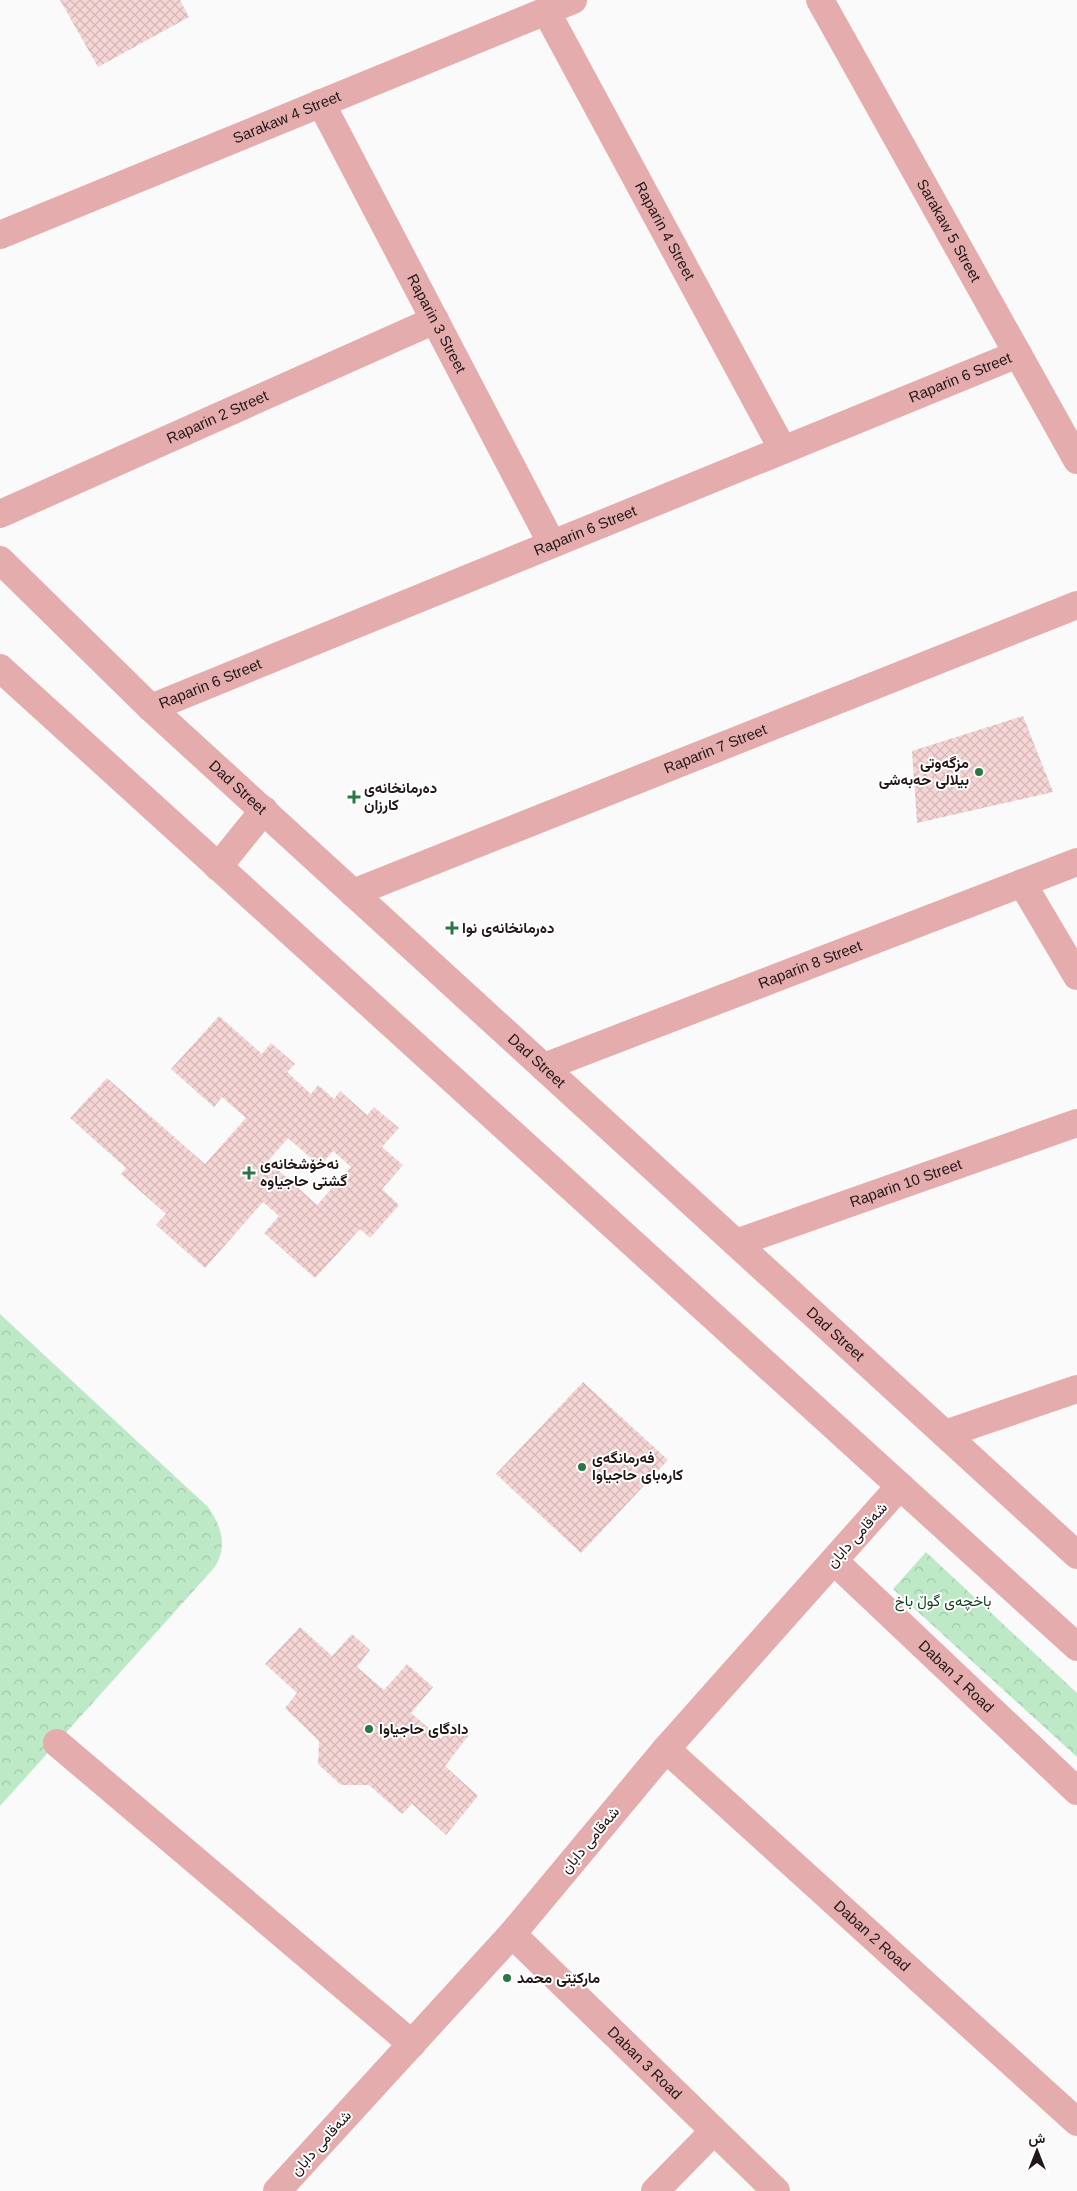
<svg xmlns="http://www.w3.org/2000/svg" width="1077" height="2191" font-family="Arial,Vazirmatn,sans-serif">
  <defs>
    <pattern id="forest-crowns" width="20" height="18" patternUnits="userSpaceOnUse" patternTransform="scale(1.25)"><rect width="20" height="18" fill="#bde9c7"/><path d="M2 6a3 3 0 1 1 6 0M12 15a3 3 0 1 1 6 0" fill="none" stroke="#a2c7aa"/></pattern>
    <pattern id="building-cross-hatch" width="8" height="8" patternUnits="userSpaceOnUse" patternTransform="scale(1.25)"><rect width="8" height="8" fill="#f5d6d5"/><path d="M0 0l8 8M0 8l8-8" fill="none" stroke="#d2b7b6"/></pattern>
  </defs>
  <rect width="100%" height="100%" fill="#fafafa"/>
  <path fill="url(#forest-crowns)" d="M0,1314L208,1507C222,1527 228,1547 214,1568L0,1806Z
    M926,1552L1077,1693V1757L893,1589Z"/>
  <path fill="url(#building-cross-hatch)" fill-rule="evenodd" d="M60,0H180L189,17L98,67Z
    M1023,716L1053,792L917,823L912,751Z
    M219,1016L262,1054L271,1043L295,1064L287,1072L311,1094L318,1085L334,1099L340,1091L367,1115L374,1107L399,1128L382,1147L403,1165L382,1189L399,1205L370,1238L360,1229L315,1278L264,1233L279,1216L263,1202L205,1268L156,1225L166,1214L121,1174L126,1168L70,1118L107,1078L205,1164L246,1118L222,1097L214,1107L171,1069ZM288,1138L320,1166L333,1151L351,1167L317,1205L268,1161Z
    M583,1382L668,1460L581,1553L496,1474Z
    M300,1627L332,1656L352,1634L370,1650L357,1667L384,1690L407,1664L433,1687L411,1713L441,1739L454,1724L469,1735L445,1766L478,1796L446,1835L412,1804L402,1814L369,1785H341L318,1764L319,1741L285,1708L297,1693L265,1664Z"/>
  <g fill="none" stroke-linecap="round" stroke-linejoin="round">
    <g stroke="#e4acad" stroke-width="28">
      <path id="s1" d="M820,0L1077,460"/>
      <path id="s2" d="M546,11L783,450"/>
      <path id="s3" d="M321,103L552,544"/>
      <path id="s4" d="M0,235L573,0"/>
      <path id="s5" d="M0,514L435,320"/>
      <path id="s6" d="M151,708L1018,354"/>
      <path d="M1022,883L1077,976"/>
      <path id="s7" d="M353,893L1077,605"/>
      <path id="s8" d="M544,1067L1077,862"/>
      <path id="s9" d="M736,1243L1077,1123"/>
      <path d="M945,1434L1077,1389"/>
      <path id="s10" d="M834,1561L1077,1791"/>
      <path d="M57,1743L412,2044"/>
      <path id="s11" d="M666,1749L1077,2122"/>
      <path id="s12" d="M512,1934L776,2191"/>
      <path d="M277,2191L512,1934L666,1749L900,1486"/>
      <path d="M655,2191L714,2131"/>
    </g>
    <g stroke="#e4acad" stroke-width="28">
      <path id="s13" d="M0,560L151,708L1077,1555"/>
      <path d="M0,668L1077,1647"/>
      <path d="M218,867L264,810"/>
    </g>
  </g>
  <g fill="#2a7644" stroke="#fff" stroke-width="2">
    <circle cx="979" cy="772" r="5"/>
    <path d="M351.5 789.5h5v5h5v5h-5v5h-5v-5h-5v-5h5z"/>
    <path d="M449.5 920.5h5v5h5v5h-5v5h-5v-5h-5v-5h5z"/>
    <path d="M246.5 1165.5h5v5h5v5h-5v5h-5v-5h-5v-5h5z"/>
    <circle cx="582" cy="1467" r="5"/>
    <circle cx="369" cy="1729" r="5"/>
    <circle cx="507" cy="1978" r="5"/>
  </g>
  <g text-anchor="middle" stroke-width="4" stroke-linejoin="round" paint-order="stroke">
    <g font-size="15" fill="#231717" stroke="#fff">
      <text dy="5" stroke="none"><textPath href="#s4" startOffset="310">Sarakaw 4 Street</textPath></text>
      <text dy="5" stroke="none"><textPath href="#s1" startOffset="264">Sarakaw 5 Street</textPath></text>
      <text dy="5" stroke="none"><textPath href="#s2" startOffset="250">Raparin 4 Street</textPath></text>
      <text dy="5" stroke="none"><textPath href="#s3" startOffset="249">Raparin 3 Street</textPath></text>
      <text dy="5" stroke="none"><textPath href="#s6" startOffset="874">Raparin 6 Street</textPath></text>
      <text dy="5" stroke="none"><textPath href="#s5" startOffset="238">Raparin 2 Street</textPath></text>
      <text dy="5" stroke="none"><textPath href="#s6" startOffset="469">Raparin 6 Street</textPath></text>
      <text dy="5" stroke="none"><textPath href="#s6" startOffset="64">Raparin 6 Street</textPath></text>
      <text dy="5" stroke="none"><textPath href="#s7" startOffset="390">Raparin 7 Street</textPath></text>
      <text dy="5" stroke="none"><textPath href="#s13" startOffset="329">Dad Street</textPath></text>
      <text dy="5" stroke="none"><textPath href="#s8" startOffset="285">Raparin 8 Street</textPath></text>
      <text dy="5" stroke="none"><textPath href="#s13" startOffset="734">Dad Street</textPath></text>
      <text dy="5" stroke="none"><textPath href="#s9" startOffset="180">Raparin 10 Street</textPath></text>
      <text dy="5" stroke="none"><textPath href="#s13" startOffset="1139">Dad Street</textPath></text>
      <text transform="translate(857 1535) rotate(-48)" y="5">شەقامی دابان</text>
      <text dy="5" stroke="none"><textPath href="#s10" startOffset="168">Daban 1 Road</textPath></text>
      <text transform="translate(590 1840) rotate(-50)" y="5">شەقامی دابان</text>
      <text dy="5" stroke="none"><textPath href="#s11" startOffset="278">Daban 2 Road</textPath></text>
      <text dy="5" stroke="none"><textPath href="#s12" startOffset="185">Daban 3 Road</textPath></text>
      <text transform="translate(321 2143) rotate(-48)" y="5">شەقامی دابان</text>
    </g>
    <g font-size="15" font-weight="bold" fill="#231717" stroke="#fff" text-anchor="start">
      <text x="969" y="768" text-anchor="end">مزگەوتی<tspan x="969" dy="17">بیلالی حەبەشی</tspan></text>
      <text x="364" y="793">دەرمانخانەی<tspan x="364" dy="17">کارزان</tspan></text>
      <text x="462" y="933">دەرمانخانەی نوا</text>
      <text x="260" y="1169">نەخۆشخانەی<tspan x="260" dy="17">گشتی حاجیاوە</tspan></text>
      <text x="592" y="1463">فەرمانگەی<tspan x="592" dy="17">کارەبای حاجیاوا</tspan></text>
      <text x="379" y="1734">دادگای حاجیاوا</text>
      <text x="517" y="1983">مارکێتی محمد</text>
    </g>
    <g font-size="15" fill="#0e3b1e" stroke="#fff">
      <text x="943" y="1606">باخچەی گوڵ باخ</text>
    </g>
  </g>
  <g transform="translate(1037 2151)" stroke="#ffffff" stroke-width="4" paint-order="stroke">
  <path d="M0-4L9 19L0 12L-9 19Z" fill="#231717"/>
  <text y="-8" font-size="14" font-weight="bold" text-anchor="middle" fill="#231717">ش</text>
  </g>
</svg>
